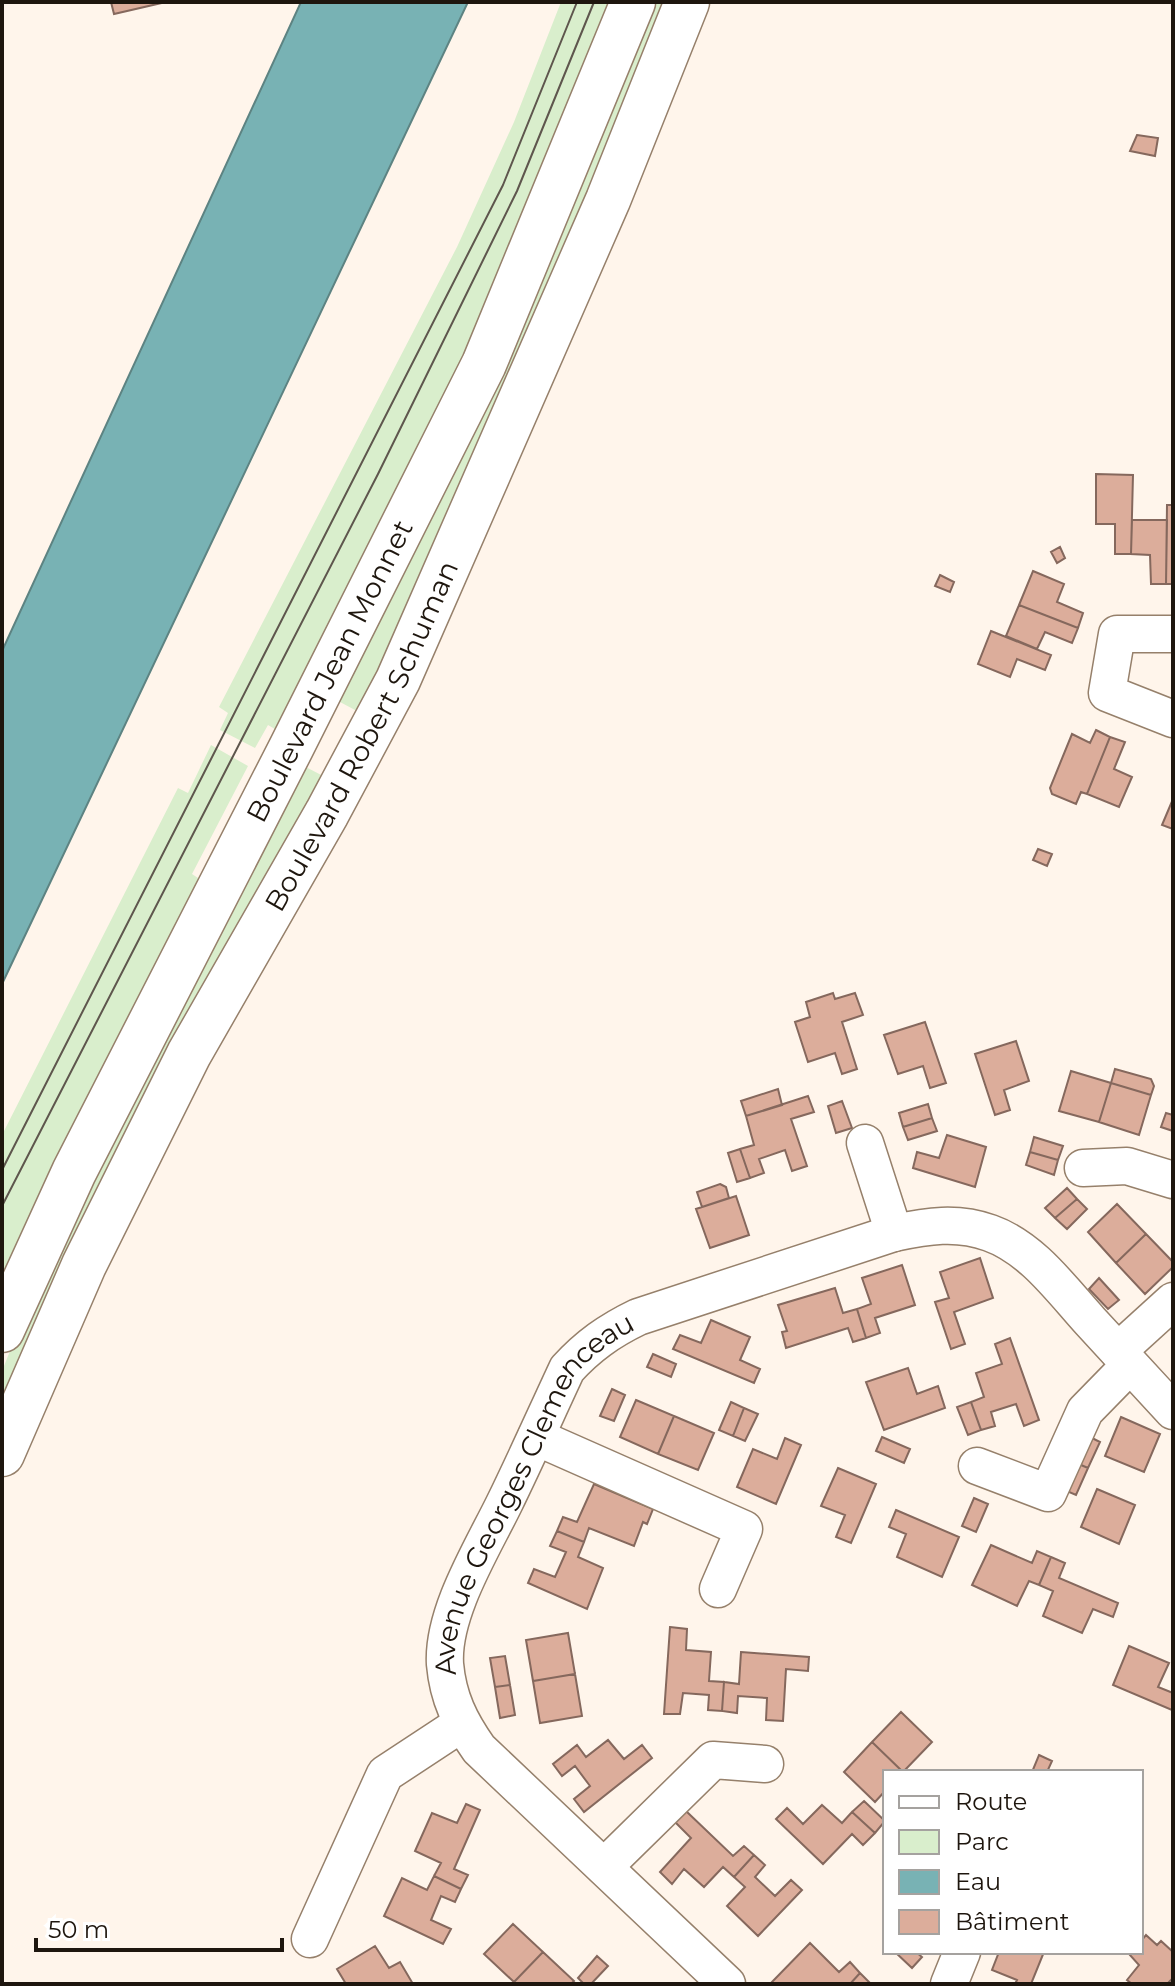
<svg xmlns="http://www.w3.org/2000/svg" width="1175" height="1986" font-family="Montserrat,sans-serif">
  <rect width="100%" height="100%" fill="#fff5eb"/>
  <path fill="#d9eecc" d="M561,2H616L465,370L280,732L268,725L255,748L220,730L228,713L219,707L457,247L514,122Z
    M649,2H670L366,707L355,710L340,702L338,692Z
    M211,745L248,766L192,874L204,882L2,1292V1135L178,788L188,793Z
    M300,764L327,778L2,1413V1371L28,1306Z"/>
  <path fill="#78b2b4" stroke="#5d8382" stroke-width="2" d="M301,2H468L2,984V651Z"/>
  <path fill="#dcad9b" stroke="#85685d" stroke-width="2" d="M111,2H166L114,14Z
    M1137,135L1158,138L1155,156L1130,151Z
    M1096,474L1133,475L1131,554H1115V524H1096Z
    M1167,505H1173V584H1166Z
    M1132,520H1167L1166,584H1151L1150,555L1131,554Z
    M1060,547L1065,558L1057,563L1051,552Z
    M1033,571L1064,584L1057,602L1083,613L1078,628L1019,605Z
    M940,575L954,582L950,592L935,586Z
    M1019,605L1078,628L1072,643L1045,632L1037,649L1006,636Z
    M991,631L1051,655L1045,670L1017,659L1010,677L978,664Z
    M1096,730L1110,737L1087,794L1081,792L1076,804L1052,794L1050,788L1072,734L1090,743Z
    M1110,737L1125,742L1114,769L1132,777L1119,807L1087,794Z
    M1173,799V829L1162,825Z
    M1038,849L1052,854L1047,866L1033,860Z
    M833,993L835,999L855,993L863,1015L842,1022L857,1069L842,1074L835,1053L808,1062L795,1022L810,1017L806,1002Z
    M925,1022L946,1083L930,1088L923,1066L898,1074L884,1035Z
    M1016,1041L1029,1081L1004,1090L1010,1110L995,1115L975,1054Z
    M1115,1069L1151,1079L1154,1086L1151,1095L1111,1083Z
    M1071,1071L1111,1083L1099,1122L1059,1111Z
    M1111,1083L1151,1095L1139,1135L1099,1122Z
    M778,1089L782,1105L746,1116L741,1101Z
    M808,1096L814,1112L791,1119L807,1166L792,1171L785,1150L759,1159L764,1173L750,1178L740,1149L754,1145L746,1116Z
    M842,1101L852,1128L836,1133L828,1106Z
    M928,1104L932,1118L903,1127L899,1113Z
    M1166,1113L1173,1115V1131L1161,1127Z
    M932,1118L937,1131L908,1140L903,1127Z
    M947,1135L986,1147L975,1187L913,1168L917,1152L939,1158Z
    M1034,1137L1063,1146L1058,1160L1030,1152Z
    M740,1149L750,1178L737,1182L728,1153Z
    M1030,1152L1058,1160L1054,1175L1026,1165Z
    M720,1184L726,1187L729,1198L702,1207L697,1192Z
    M1067,1188L1077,1199L1055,1218L1045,1208Z
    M736,1196L749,1235L710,1248L696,1209Z
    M1077,1199L1087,1209L1067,1229L1055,1218Z
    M1117,1204L1146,1234L1116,1263L1088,1232Z
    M1146,1234L1173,1262V1267L1145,1294L1116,1263Z
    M980,1258L993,1298L954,1312L965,1344L951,1349L935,1302L949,1298L940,1272Z
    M902,1265L915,1305L875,1318L880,1333L866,1338L857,1309L871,1304L862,1278Z
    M1099,1278L1119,1300L1108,1309L1089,1289Z
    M835,1288L843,1313L857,1309L866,1338L853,1342L848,1328L786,1348L782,1332L787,1331L778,1305Z
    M711,1320L750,1337L740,1360L760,1369L754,1383L673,1349L680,1335L701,1343Z
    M1010,1338L1039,1420L1024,1426L1016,1404L991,1412L995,1426L981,1430L971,1402L984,1397L976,1373L1002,1364L995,1344Z
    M653,1354L676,1364L671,1377L647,1367Z
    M908,1368L917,1394L938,1386L945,1408L884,1430L866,1382Z
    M612,1389L625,1395L614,1421L600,1416Z
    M636,1400L674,1416L658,1454L620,1437Z
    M731,1402L744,1408L733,1436L719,1430Z
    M971,1402L981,1430L968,1435L957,1407Z
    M744,1408L758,1414L745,1441L733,1436Z
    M674,1416L714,1433L698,1470L658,1454Z
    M1121,1417L1160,1434L1144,1472L1105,1456Z
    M1086,1435L1100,1442L1088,1468L1074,1462Z
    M882,1437L910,1449L904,1463L876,1451Z
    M785,1438L801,1445L776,1504L737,1487L753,1449L777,1459Z
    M1074,1462L1088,1468L1076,1495L1062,1489Z
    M838,1468L876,1484L851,1543L836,1537L845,1515L821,1506Z
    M594,1484L653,1509L647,1524L643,1522L634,1546L589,1528L584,1542L557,1531L563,1517L577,1522Z
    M1097,1489L1135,1505L1119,1544L1081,1527Z
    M974,1498L988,1504L976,1532L962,1526Z
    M896,1510L959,1537L942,1577L897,1557L906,1534L889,1527Z
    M557,1531L584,1542L578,1557L603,1568L587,1609L528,1583L534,1569L555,1577L566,1552L550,1546Z
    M991,1545L1032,1563L1037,1551L1051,1557L1039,1585L1029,1581L1017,1606L972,1585Z
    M1051,1557L1065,1563L1059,1578L1118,1603L1113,1617L1093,1609L1082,1633L1043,1616L1053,1591L1039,1585Z
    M670,1627L687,1629L686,1650L711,1652L709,1681L724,1682L722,1711L708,1710L709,1695L683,1693L680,1714H664Z
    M568,1633L575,1674L533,1681L526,1640Z
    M1129,1646L1169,1663L1158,1687L1173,1693L1172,1710L1113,1685Z
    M741,1652L809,1657L808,1671L786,1669L783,1721L766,1720L767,1698L738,1696L737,1713L722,1711L724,1682L739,1684Z
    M505,1656L510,1685L495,1687L490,1658Z
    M575,1674L582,1716L540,1723L533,1681Z
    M510,1685L515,1715L500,1718L495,1687Z
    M901,1712L932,1742L903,1772L872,1742Z
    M608,1740L624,1759L642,1745L652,1758L584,1812L574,1799L590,1786L575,1766L562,1776L553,1764L577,1745L586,1757Z
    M872,1742L903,1772H885V1791L875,1802L844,1772Z
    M1039,1755L1052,1761L1047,1772H1032Z
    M864,1801L885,1821L875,1833L852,1812Z
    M466,1804L480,1810L454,1869L468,1875L461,1889L434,1876L441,1863L415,1851L432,1813L457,1823Z
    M822,1805L842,1823L852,1812L875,1833L863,1845L852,1834L823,1864L776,1819L787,1808L803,1824Z
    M686,1811L733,1856L744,1846L754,1855L734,1877L723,1867L704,1887L684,1869L672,1884L660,1872L691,1838L675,1822Z
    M754,1855L765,1865L755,1877L775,1896L791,1880L802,1890L758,1936L727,1906L745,1887L734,1877Z
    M434,1876L461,1889L455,1902L441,1896L431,1920L451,1929L443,1944L384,1916L402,1878L427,1890Z
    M513,1924L543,1952L514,1982L484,1954Z
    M1146,1935L1157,1945L1161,1941L1173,1952V1978L1167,1984H1132L1127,1980L1139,1965L1129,1954L1141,1952V1941Z
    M810,1943L839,1972L850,1962L860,1973L850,1984H770Z
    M375,1946L389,1968L400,1962L413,1984H346L337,1969Z
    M543,1952L574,1981L571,1984H517L514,1982Z
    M895,1952H916L922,1957L912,1968Z
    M999,1952H1044L1031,1984H1015L1017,1980L992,1970Z
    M597,1956L608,1966L591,1984H584L578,1978Z
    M860,1973L871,1984H850Z"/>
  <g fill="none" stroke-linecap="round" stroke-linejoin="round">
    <defs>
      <g id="minor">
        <path d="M1173,634H1117L1107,693L1173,719"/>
        <path d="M865,1143L894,1233"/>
        <path d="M1083,1168L1127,1166L1173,1180"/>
        <path d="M1118,1351L1173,1301"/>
        <path d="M536,1437L744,1529L718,1589"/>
        <path d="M977,1466L1048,1493L1085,1411L1130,1365"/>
        <path d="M604,1867L713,1760L765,1764"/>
        <path d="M310,1939L385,1774L461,1724"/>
        <path id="s1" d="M727,1984L479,1749C460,1722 448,1698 445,1664C442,1613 482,1549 504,1504C526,1459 546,1414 567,1369C588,1346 609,1331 638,1317L894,1233C927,1226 957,1221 990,1233C1032,1248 1061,1289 1090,1321C1118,1351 1145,1381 1173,1411"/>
        <path d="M949,1984L962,1952"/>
      </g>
      <g id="major">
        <path id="s2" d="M2,1330L74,1172L291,748L484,364L633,2"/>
        <path id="s3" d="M2,1454L84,1265L189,1054L327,813L398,680L608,200L687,2"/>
      </g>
    </defs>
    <use href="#minor" stroke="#96806b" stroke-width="39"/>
    <use href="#major" stroke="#96806b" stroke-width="47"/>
    <use href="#minor" stroke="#fff" stroke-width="36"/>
    <use href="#major" stroke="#fff" stroke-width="44"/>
    <path stroke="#5e564d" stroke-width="2" d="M2,1170L503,185L577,2
      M2,1206L378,474L517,191L594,2"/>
  </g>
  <g text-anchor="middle" stroke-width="6" stroke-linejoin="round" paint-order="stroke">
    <g font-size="28" fill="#1e160e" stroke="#fff">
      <text dy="10" stroke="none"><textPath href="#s2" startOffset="736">Boulevard Jean Monnet</textPath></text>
      <text dy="10" stroke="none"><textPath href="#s3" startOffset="804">Boulevard Robert Schuman</textPath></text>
      <text dy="10" stroke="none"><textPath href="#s1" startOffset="630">Avenue Georges Clemenceau</textPath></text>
    </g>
  </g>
  <rect width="1175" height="1986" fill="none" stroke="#1e160e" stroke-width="8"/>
  <rect x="883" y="1770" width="260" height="184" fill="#ffffff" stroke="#a5a29f" stroke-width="2"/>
  <rect x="899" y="1796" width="40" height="12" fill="#ffffff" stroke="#a5a29f" stroke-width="2"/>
  <text x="955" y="1810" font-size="24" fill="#1e160e">Route</text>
  <rect x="899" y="1830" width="40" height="24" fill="#d9eecc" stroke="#a5a29f" stroke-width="2"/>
  <text x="955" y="1850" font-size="24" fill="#1e160e">Parc</text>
  <rect x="899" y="1870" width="40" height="24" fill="#78b2b4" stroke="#a5a29f" stroke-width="2"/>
  <text x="955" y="1890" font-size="24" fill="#1e160e">Eau</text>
  <rect x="899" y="1910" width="40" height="24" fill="#dcad9b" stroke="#a5a29f" stroke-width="2"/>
  <text x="955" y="1930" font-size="24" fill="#1e160e">Bâtiment</text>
  <path d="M36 1938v12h246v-12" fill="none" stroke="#1e160e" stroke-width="4"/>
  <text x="48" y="1938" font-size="24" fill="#1e160e" stroke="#ffffff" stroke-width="6" paint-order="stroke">50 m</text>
</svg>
